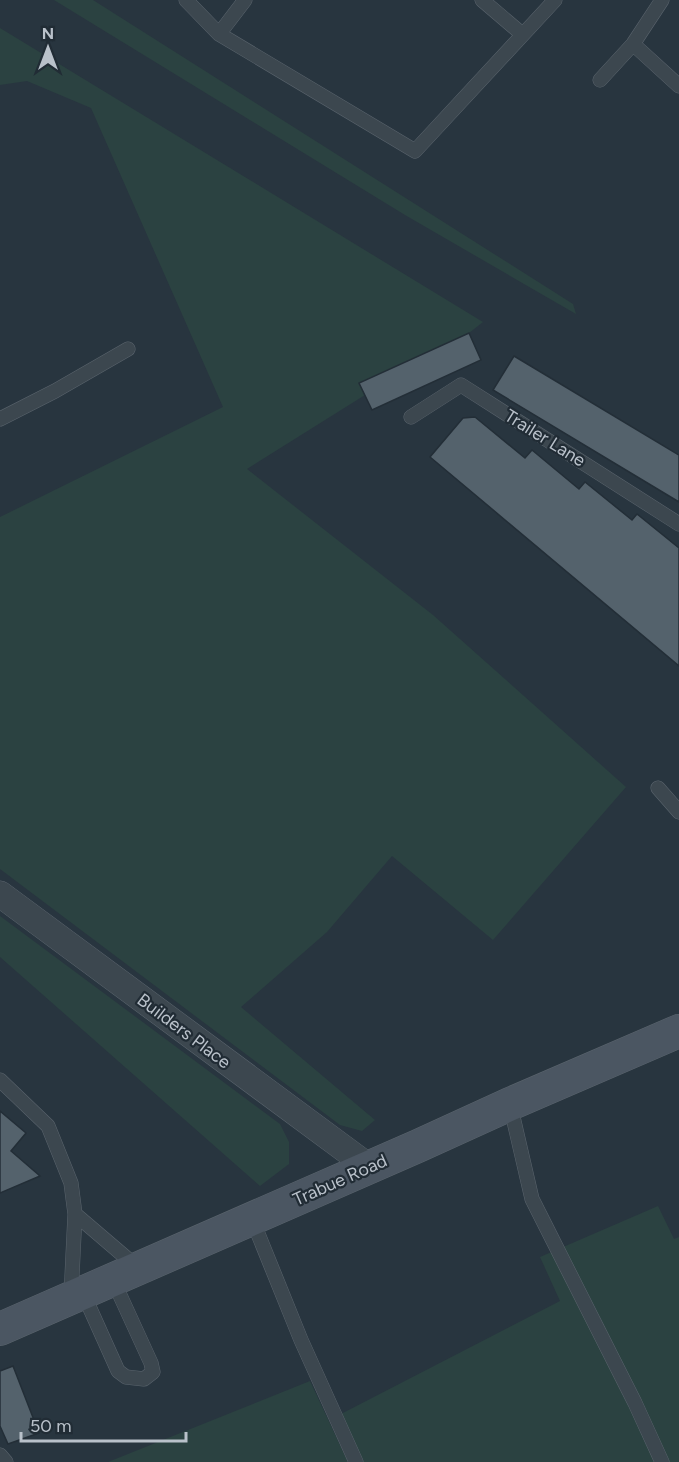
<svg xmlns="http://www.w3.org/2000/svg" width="679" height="1462" font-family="Figtree,sans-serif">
  <rect width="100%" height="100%" fill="#28353f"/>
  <path fill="#2b4241" d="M54,0H93L573,304L576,314L405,215Z
    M0,28L483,322L469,333L360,383L365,395L247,469L433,615L626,787L493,940L392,856L327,932L241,1007L375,1120L362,1131L340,1125L0,869V517L223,407L91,108L27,81L0,85Z
    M0,916L280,1124L289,1142V1164L260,1186L0,957Z
    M658,1206L674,1239L679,1237V1462H361L339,1415L560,1301L540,1257Z
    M310,1381L348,1462H108Z"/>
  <path fill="#54626c" stroke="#232e37" stroke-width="1.5" d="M469,333L481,360L372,410L359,383Z
    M514,356L679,455V502L493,390Z
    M475,417L525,458L532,450L579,489L585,482L632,520L637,514L679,548V666L430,457L463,418Z
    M0,1111L26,1133L11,1151L40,1176L0,1193Z
    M13,1366L39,1433L8,1444L0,1426V1371Z"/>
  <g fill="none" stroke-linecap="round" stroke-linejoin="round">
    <defs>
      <path id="service" d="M186,0L219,34L415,151L555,0
        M482,0L522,34
        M219,34L245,0
        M633,44L679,86
        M600,80L633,44L662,0
        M411,417L461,385L679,524
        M0,419L55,391L128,349
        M658,788L679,812
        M0,1080L48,1126L71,1183L75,1214L71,1296
        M510,1104L532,1199L635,1403L662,1462
        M75,1214L137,1267
        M252,1219L301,1340L356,1462
        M83,1293L118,1371L126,1377L144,1379L153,1372L151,1363L113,1280
        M0,1455L6,1462"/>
      <path id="minor" d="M0,894L369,1167"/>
      <path id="secondary" d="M0,1329L418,1146L510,1104L679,1031"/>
    </defs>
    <use href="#service" stroke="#5a646d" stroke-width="15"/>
    <use href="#minor" stroke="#5a646d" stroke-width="27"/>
    <use href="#secondary" stroke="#5a646d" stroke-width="34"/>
    <use href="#service" stroke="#3c474f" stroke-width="14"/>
    <use href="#minor" stroke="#3c474f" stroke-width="26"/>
    <use href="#secondary" stroke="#4b5662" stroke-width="33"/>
  </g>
  <g text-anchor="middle" stroke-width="4.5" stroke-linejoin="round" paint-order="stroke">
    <g font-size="18" fill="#b9c1ca" stroke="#212c35">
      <text transform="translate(545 438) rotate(32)" y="6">Trailer Lane</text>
      <text transform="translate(184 1031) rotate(37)" y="6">Builders Place</text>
      <text transform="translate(340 1180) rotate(-24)" y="6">Trabue Road</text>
    </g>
  </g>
  <g transform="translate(48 48)" stroke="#212c35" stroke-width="4.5" paint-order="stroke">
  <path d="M0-4.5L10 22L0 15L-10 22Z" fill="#b9c1ca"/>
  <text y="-9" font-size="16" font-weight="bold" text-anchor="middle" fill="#b9c1ca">N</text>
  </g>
  <path d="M21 1432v9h165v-9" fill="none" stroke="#b9c1ca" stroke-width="3"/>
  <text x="30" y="1432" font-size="18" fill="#b9c1ca" stroke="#212c35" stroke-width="4.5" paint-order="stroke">50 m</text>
</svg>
